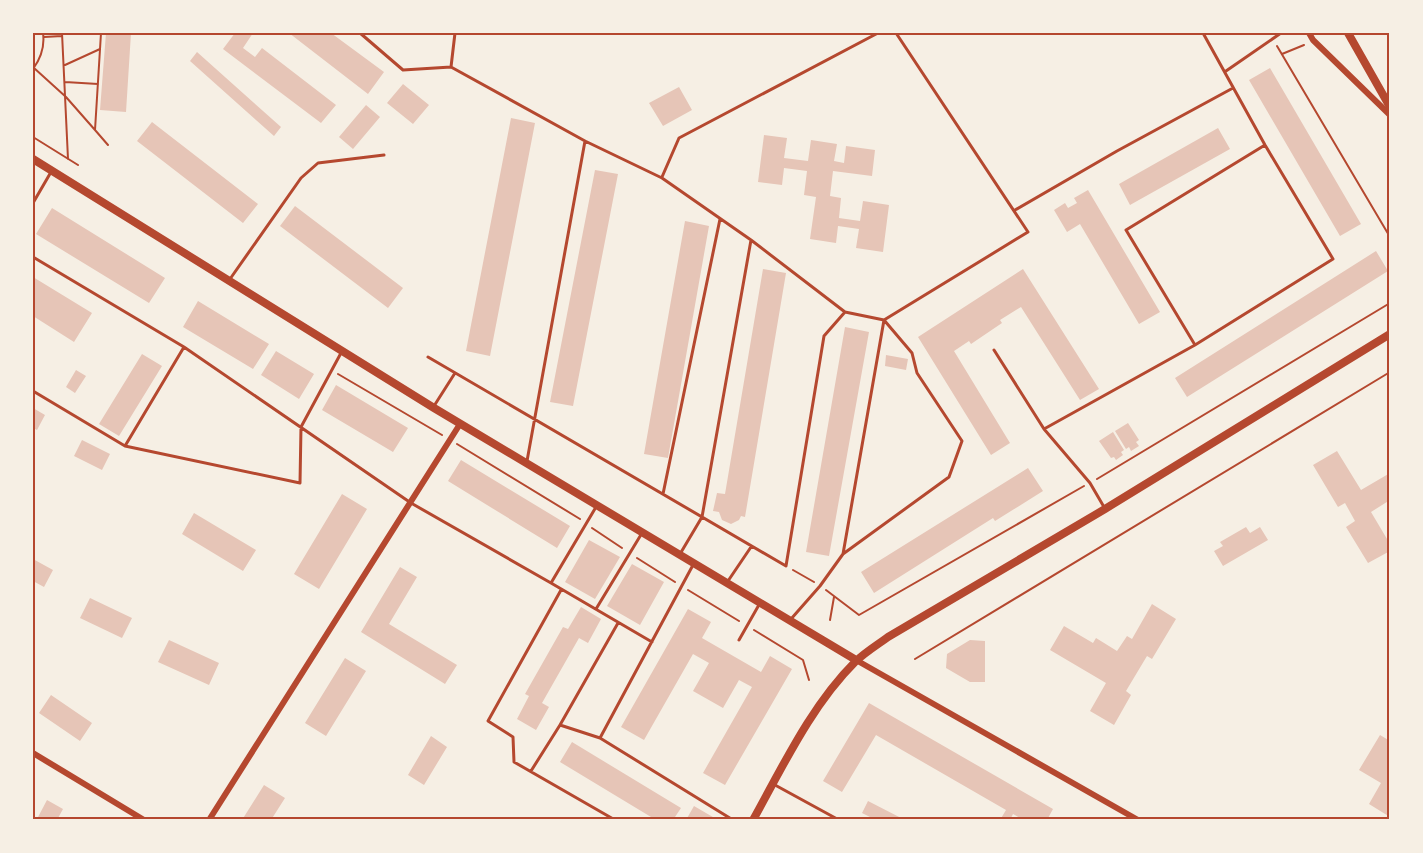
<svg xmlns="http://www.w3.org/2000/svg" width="1423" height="853" font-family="'Source Sans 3',sans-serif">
  <rect width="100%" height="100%" fill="#f6efe4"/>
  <path fill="#e6c5b7" d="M106,33H131L126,112L100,110Z
    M235,33H253L243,48L255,57L262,48L336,105L321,123L223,49Z
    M289,33H331L384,72L368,94Z
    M197,52L281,127L274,136L190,61Z
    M1270,68L1361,224L1340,236L1249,80Z
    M403,84L429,105L413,124L387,103Z
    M679,87L692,110L663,126L649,103Z
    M366,105L380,117L353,149L339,137Z
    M511,118L535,123L490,356L466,351Z
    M152,122L258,204L243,223L137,141Z
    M1218,128L1230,149L1130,205L1119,184Z
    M764,135L787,138L784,158L808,161L811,140L837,144L834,161L844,163L846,146L875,150L872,176L833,171L830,196L841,198L839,218L860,221L863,201L889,205L883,252L856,248L859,229L838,226L836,243L810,239L816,197L804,195L807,171L784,168L782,185L758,182Z
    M595,170L618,174L573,406L550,402Z
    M1088,190L1160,312L1139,324L1080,224L1067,232L1054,210L1065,203L1068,208L1077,203L1074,198Z
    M295,206L403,288L388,308L280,226Z
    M52,208L165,278L149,303L36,234Z
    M685,221L709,226L668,458L644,454Z
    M1376,251L1388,271L1187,397L1175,378Z
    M763,269L786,273L745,517L741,516L739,520L731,524L722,520L719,512L713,511L717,493L725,494Z
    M1023,269L1099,389L1080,400L1021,307L1000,320L1002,323L971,344L969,341L954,351L1010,443L991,455L918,337Z
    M33,277L92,313L74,342L33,316Z
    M198,301L269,344L253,369L183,327Z
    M845,327L869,332L829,556L806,552Z
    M276,351L314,374L299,399L261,375Z
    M142,354L162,366L119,436L99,424Z
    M886,355L908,359L906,370L885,366Z
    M76,370L86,376L75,393L66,387Z
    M336,385L408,428L393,452L322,410Z
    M33,408L45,415L37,430L33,428Z
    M1128,423L1139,440L1136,442L1139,446L1131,451L1129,447L1126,449L1115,431Z
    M1113,432L1124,450L1121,452L1123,455L1116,460L1114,457L1111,458L1099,441Z
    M82,440L110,454L102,470L74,456Z
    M1337,451L1361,490L1390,473V500L1371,512L1390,544V551L1368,563L1346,527L1355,521L1345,503L1338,507L1313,465Z
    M461,460L570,526L557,548L448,481Z
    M1028,468L1043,491L995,521L993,518L874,593L861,572Z
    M342,494L367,509L319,589L294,574Z
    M194,513L256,550L243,571L182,534Z
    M1246,527L1250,533L1260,527L1268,540L1223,566L1214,551L1223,546L1220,542Z
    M589,540L620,557L595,599L565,582Z
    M33,559L53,570L44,587L33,581Z
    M632,564L664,582L640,625L607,606Z
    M400,567L417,577L389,624L457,665L445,684L361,632Z
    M90,598L132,618L122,638L80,618Z
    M1152,604L1176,619L1152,659L1147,656L1126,691L1131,695L1114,725L1090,711L1106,683L1050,650L1064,626L1093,643L1096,638L1117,651L1127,636L1132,639Z
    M581,607L601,619L588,643L579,638L542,703L549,707L536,730L517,719L529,696L525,694L563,627L568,629Z
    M688,609L711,622L702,638L761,672L770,656L792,669L725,785L703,773L752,687L739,680L723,708L693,691L709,663L693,654L644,740L621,727Z
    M169,640L219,663L209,685L158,662Z
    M970,640L985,641V682H970L946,668L947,654Z
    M345,658L366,671L326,736L305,723Z
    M51,695L92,723L80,741L39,713Z
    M869,703L1053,809L1047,820H1024L1013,814L1010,820H1000L1006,810L876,735L842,792L823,781Z
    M1380,735L1390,741V817L1369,804L1381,783L1359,770Z
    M431,736L447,747L424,785L408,775Z
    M572,742L681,808L673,820H656L560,762Z
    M264,785L285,798L271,820H242Z
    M47,800L63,809L57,820L37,819Z
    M868,801L905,820H876L862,813Z
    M694,806L718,820H686Z"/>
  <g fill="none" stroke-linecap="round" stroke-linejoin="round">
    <path stroke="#b5482f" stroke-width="2" d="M62,33L68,159
      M101,33L95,130L108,145
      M44,37L62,36
      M1277,46L1390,237
      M1282,54L1304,45
      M65,65L100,49
      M34,68L66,97L95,130
      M33,69C41,58 45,47 43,33
      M65,82L98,84
      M33,137L78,165
      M338,374L442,435
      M457,444L580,519
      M1097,479L1390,303
      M592,528L622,548
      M637,558L675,582
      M793,570L814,582
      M688,590L739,621
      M826,590L859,615L1084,486
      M830,620L834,597
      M754,630L803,660L809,680
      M915,659L1390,372"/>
    <path stroke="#b5482f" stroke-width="3" d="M360,33L403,70L451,67L585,141L662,178L751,240L845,312L884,320L1028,232L896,33
      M451,67L455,33
      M1226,71L1281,33
      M662,177L679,138L878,33
      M33,203L51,172
      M1015,210L1117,151L1233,88
      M33,257L184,347L411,503L551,583
      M230,279L301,178L318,163L384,155
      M1195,345L1126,230L1265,145
      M994,350L1044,429L1090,483L1104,507
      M428,357L786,566L824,336L845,312
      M33,391L125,446L300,483L301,427L341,353
      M434,406L455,373
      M1044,429L1195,345L1333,259L1265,145L1203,33
      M125,446L184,347
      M527,461L585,141
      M663,494L720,219
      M596,507L551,583L652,642
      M680,554L702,517L751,240
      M843,554L884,320
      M728,581L751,547
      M561,590L488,721L513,737L514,762L615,820
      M596,609L642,533
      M791,619L820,586L843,554L949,477L962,441L917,373L912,353L884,320
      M739,640L760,603
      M560,725L618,623
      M600,738L693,565
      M531,771L560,725L600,738L733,820
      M775,785L839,820"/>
    <path stroke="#b5482f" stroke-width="6" d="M1309,33L1313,40L1390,115
      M856,660L1138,820
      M33,753L144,820
      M209,820L460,424"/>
    <path stroke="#b5482f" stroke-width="8" d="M33,159L434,408L856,660
      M753,820C783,766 811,706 855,662C864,653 877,645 888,637L1105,509L1390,334"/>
    <path stroke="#b5482f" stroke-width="8" d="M1348,33L1390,107"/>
  </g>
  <rect width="1423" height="853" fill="none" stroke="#f6efe4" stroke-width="69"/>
  <rect x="34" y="34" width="1354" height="784" fill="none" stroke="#b5482f" stroke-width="2"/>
</svg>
